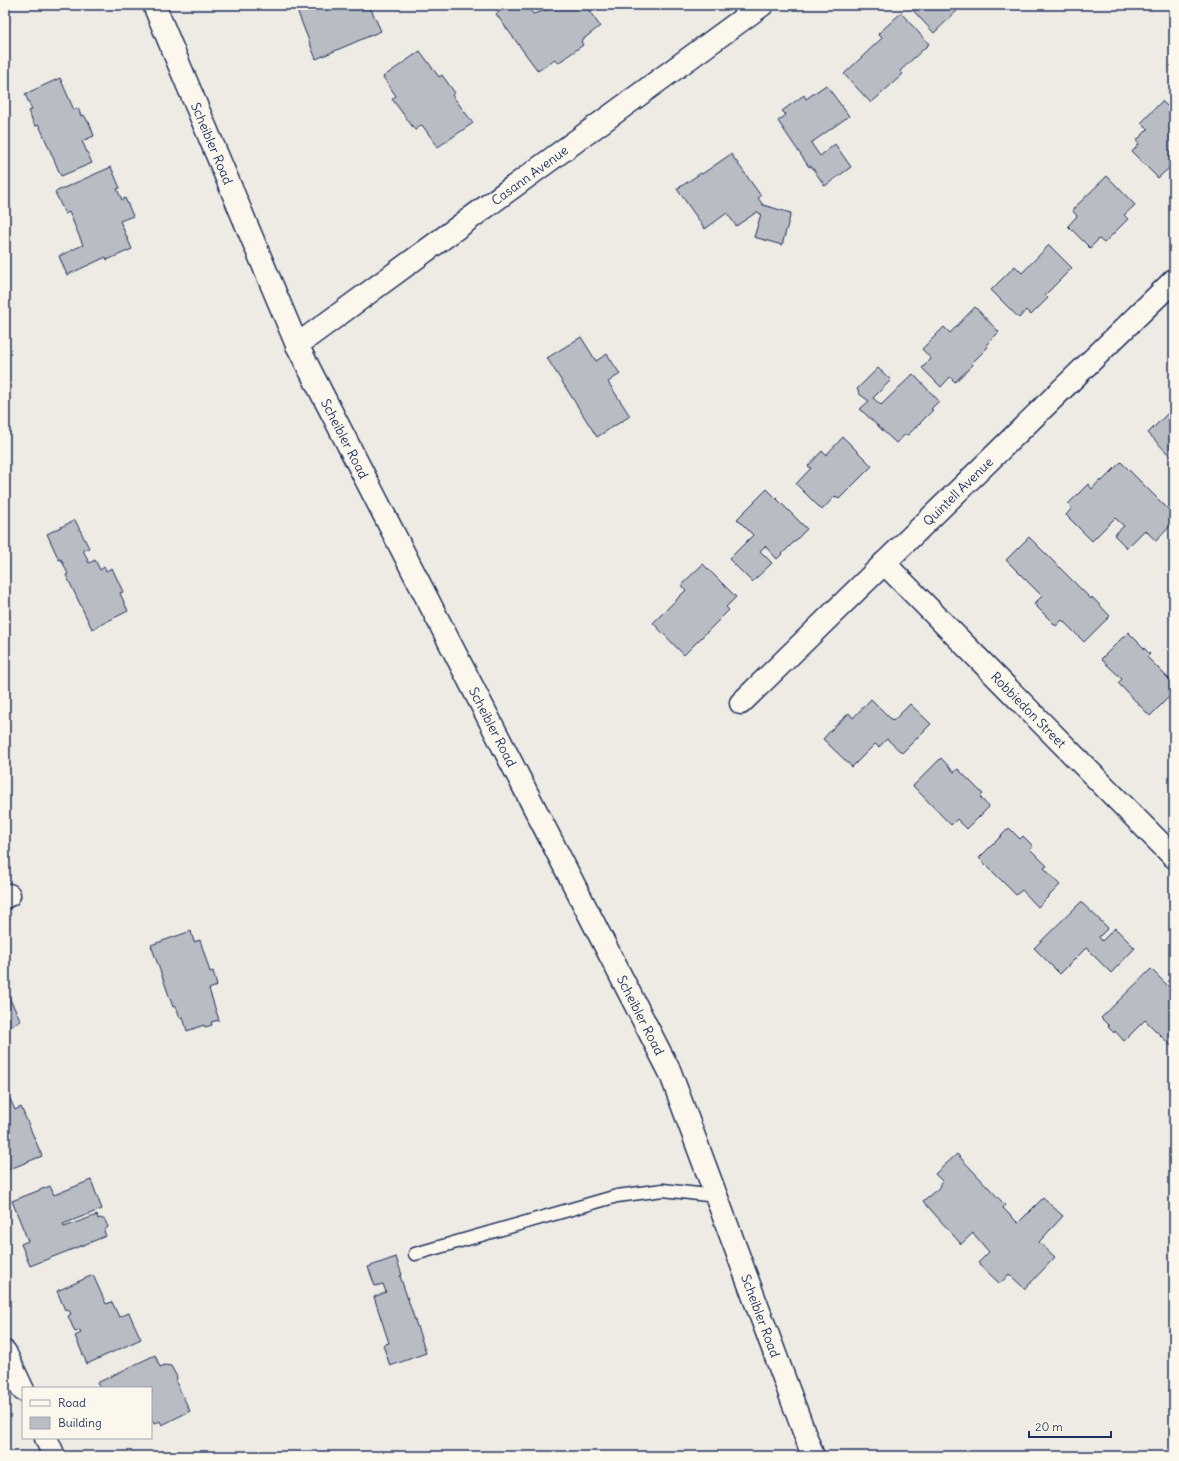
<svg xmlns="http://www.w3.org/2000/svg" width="1179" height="1461" font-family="Delius,sans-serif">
  <rect width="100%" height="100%" fill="#eeebe4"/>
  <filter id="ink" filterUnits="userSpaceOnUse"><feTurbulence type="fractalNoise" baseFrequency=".025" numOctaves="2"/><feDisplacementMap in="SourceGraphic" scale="8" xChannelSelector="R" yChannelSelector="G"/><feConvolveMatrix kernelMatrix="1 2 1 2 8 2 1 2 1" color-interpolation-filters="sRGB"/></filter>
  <g filter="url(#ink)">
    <path fill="#b9bcc3" stroke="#1b2f5e" d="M295,5H369L381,31L316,59Z
      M509,5H526L533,14L564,5H585L600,26L581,41L583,45L558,63L555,59L538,71L496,14Z
      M908,5H963L934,33Z
      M901,13L929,44L900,71L903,74L871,103L844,74L882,38L878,34Z
      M420,51L439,77L442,75L455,93L452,95L473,123L438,147L422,125L415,130L392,99L396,96L383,77Z
      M60,78L74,110L78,108L81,116L84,115L88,122H89L94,136L82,141L92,163L61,176L39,125L35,126L28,111L32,110L25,94Z
      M826,85L849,116L811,143L820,156L835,144L851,167L825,186L811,166L809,167L778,121L786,115L782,111L804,95L806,99Z
      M1162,101L1172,111L1174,110V169L1172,171L1169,168L1158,178L1132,152L1139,144L1136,141L1148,129L1141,123Z
      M731,154L761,196L758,198L763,205L791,213L782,245L754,237L761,214L757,212L736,226L727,213L705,229L677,189L701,173L702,174Z
      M111,167L120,188L117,189L122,200L125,198L133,216L120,221L132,249L107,260L106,257L67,275L59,256L83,245L69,212L65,214L55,192Z
      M1107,176L1135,205L1124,215L1128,219L1104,243L1099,239L1090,248L1068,226L1077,216L1072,210Z
      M1049,245L1072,268L1045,295L1048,298L1031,315L1026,310L1019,318L991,290L1015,266L1022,273Z
      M975,307L999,332L986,345L988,347L972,363L973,365L955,382L950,377L941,387L922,368L931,359L922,349L944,327L950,333Z
      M581,337L596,361L607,354L620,374L608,382L630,416L597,437L547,358Z
      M878,368L891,380L873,398L881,405L913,374L939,401L931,409L933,410L908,435L906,434L896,443L860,409L869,401L858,393L859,392L857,389Z
      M1174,407V460L1148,433Z
      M843,437L872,466L839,499L835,496L822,510L796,484L811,468L808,466L822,451L826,455Z
      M1121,462L1174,515V522L1156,541L1145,530L1127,548L1114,535L1124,526L1115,518L1092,541L1066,515L1072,508L1068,504L1088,484L1092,489L1100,480L1101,482Z
      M767,489L807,529L777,559L765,546L760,551L772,563L752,582L729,559L753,535L737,519Z
      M75,520L89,548L83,550L89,563L95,560L100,570L104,567L106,571L112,568L123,592L120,593L128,611L92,629L66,575L68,574L61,559L59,560L47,534Z
      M1029,537L1091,599L1092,597L1110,616L1084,642L1062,620L1056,626L1034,604L1042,596L1006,560Z
      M703,564L736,597L726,607L729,610L684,655L653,623L686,590L681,585Z
      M1128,632L1150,654L1147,657L1174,684V692L1150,716L1118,683L1122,679L1101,659Z
      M871,699L893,721L910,704L931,724L902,753L887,739L879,747L875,744L852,767L823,739L833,728L849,713L853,718Z
      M1174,730V743L1168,737Z
      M941,758L954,772L958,769L983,794L980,797L989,807L967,829L957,819L951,825L913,786Z
      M1009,828L1020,839L1023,836L1033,846L1030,849L1047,866L1044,868L1060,885L1038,907L1022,890L1016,895L979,858Z
      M1081,902L1108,928L1099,937L1102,941L1115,928L1135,948L1111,973L1086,948L1060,974L1034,948Z
      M191,931L194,942L200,940L210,972L213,971L217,986L209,989L219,1020L211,1022L212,1025L205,1027L204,1025L187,1031L183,1017L180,1018L176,1006L173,1007L151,945Z
      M1151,969L1174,992V1049L1145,1020L1124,1041L1115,1031L1114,1033L1108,1027L1109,1026L1101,1018Z
      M5,990L21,1021L5,1029Z
      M5,1088L15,1110L21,1107L42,1156L5,1171Z
      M957,1154L1005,1205L1003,1208L1018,1223L1043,1198L1063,1216L1039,1242L1055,1257L1025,1289L1009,1274L1000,1284L978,1263L989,1252L973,1233L961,1244L923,1201L941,1186L940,1184L943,1182L935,1174Z
      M91,1180L102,1209L63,1224L64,1227L97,1215L98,1219L100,1218L105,1220L108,1227L104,1231L106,1236L30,1266L21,1244L28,1241L12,1201L50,1186L54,1195Z
      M396,1257L402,1275L400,1276L426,1353L390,1366L383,1345L389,1343L374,1297L386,1292L383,1284L375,1286L368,1267Z
      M93,1275L106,1304L112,1302L119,1317L129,1313L141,1339L87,1364L75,1336L81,1333L80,1330L75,1332L68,1316L71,1314L68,1309L65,1310L57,1291Z
      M155,1355L160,1367L165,1365L171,1366L177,1377L176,1382L190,1411L162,1425L160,1421L154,1424L151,1418V1388H100L97,1383Z"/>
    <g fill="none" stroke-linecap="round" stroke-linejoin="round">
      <defs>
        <path id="lane" d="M415,1254L617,1196L663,1190L716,1196"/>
        <g id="street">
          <path id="s1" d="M154,5L297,345L670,1072L813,1456"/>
          <path id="s2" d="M297,345L762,5"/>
          <path id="s3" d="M884,563L1174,857"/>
          <path id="s4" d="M741,703L1174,280"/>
          <path d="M5,897L9,895"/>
          <path d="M5,1352L23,1390"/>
          <path d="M46,1438L54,1456"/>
        </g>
      </defs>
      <use href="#lane" stroke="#1b2f5e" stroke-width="15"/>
      <use href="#street" stroke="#1b2f5e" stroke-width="25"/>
      <use href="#lane" stroke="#fbf7ec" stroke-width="12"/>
      <use href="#street" stroke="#fbf7ec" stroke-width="22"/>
    </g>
  </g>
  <g text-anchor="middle" stroke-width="3.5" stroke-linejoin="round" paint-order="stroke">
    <g font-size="13" fill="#1b2f5e" stroke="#fbf7ec">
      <text dy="5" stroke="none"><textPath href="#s1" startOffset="150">Scheibler Road</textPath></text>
      <text dy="5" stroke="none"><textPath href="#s2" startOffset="288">Casann Avenue</textPath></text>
      <text dy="5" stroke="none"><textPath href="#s1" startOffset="474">Scheibler Road</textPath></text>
      <text dy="5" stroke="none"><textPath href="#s4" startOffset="303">Quintell Avenue</textPath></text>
      <text dy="5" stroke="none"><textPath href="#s3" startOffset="206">Robbiedon Street</textPath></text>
      <text dy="5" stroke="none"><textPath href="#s1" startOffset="798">Scheibler Road</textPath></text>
      <text dy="5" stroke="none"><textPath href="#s1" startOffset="1122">Scheibler Road</textPath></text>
      <text dy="5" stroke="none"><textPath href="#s1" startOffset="1446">Scheibler Road</textPath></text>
    </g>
  </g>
  <rect width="1179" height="1461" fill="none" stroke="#fbf7ec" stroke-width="20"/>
  <rect x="10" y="10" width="1159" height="1441" fill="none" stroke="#1b2f5e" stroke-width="1.5" filter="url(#ink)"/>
  <rect x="22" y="1387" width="130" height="52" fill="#fbf7ec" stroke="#a1a7b3"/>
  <rect x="30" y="1400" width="20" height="6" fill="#fbf7ec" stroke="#a1a7b3"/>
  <text x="58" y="1407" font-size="12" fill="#1b2f5e">Road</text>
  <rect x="30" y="1417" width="20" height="12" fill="#b9bcc3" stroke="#a1a7b3"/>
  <text x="58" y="1427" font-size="12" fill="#1b2f5e">Building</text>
  <path d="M1029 1431v6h82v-6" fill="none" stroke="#1b2f5e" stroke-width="2"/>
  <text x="1035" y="1431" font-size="12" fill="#1b2f5e" stroke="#fbf7ec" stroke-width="3" paint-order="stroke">20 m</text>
</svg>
